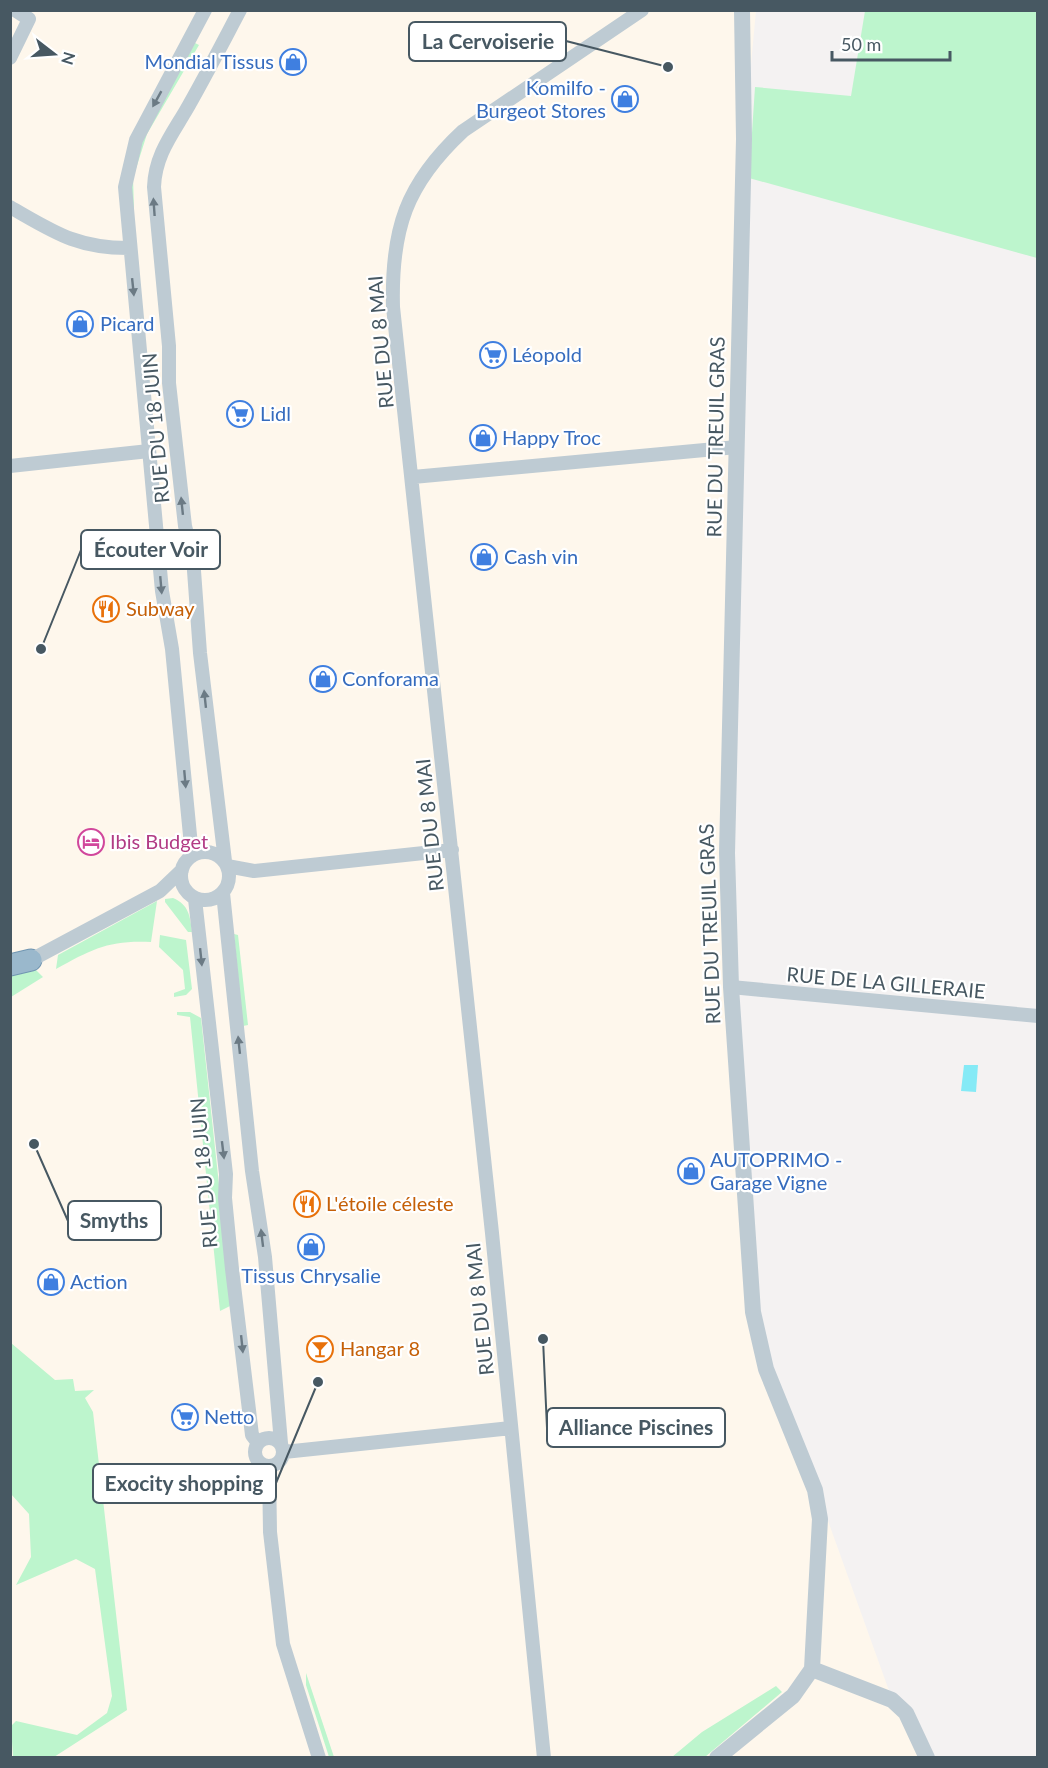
<svg xmlns="http://www.w3.org/2000/svg" width="1048" height="1768" font-family="Lato,sans-serif">
  <rect width="100%" height="100%" fill="#f4f2f2"/>
  <path fill="#fef7ec" d="M11,11H756L744,139L727,853L753,1312L892,1699L927,1757L11,1758Z"/>
  <path fill="#bdf5cd" d="M865,11H1037V258L749,178L755,87L851,96Z
    M195,43L199,45L147,134L133,178L134,208L130,209L134,160L144,136Z
    M173,898C189,905 190,916 192,932H188L165,902V899Z
    M157,901L151,942C109,940 92,949 56,969L58,955Z
    M234,934L238,935L248,1025L243,1026Z
    M160,935L186,940L192,989L186,995L174,997V993L185,989L183,970L159,947Z
    M36,970L43,977L11,997V971Z
    M177,1012H190L201,1018L232,1305L220,1311L190,1017L177,1015Z
    M11,1343L55,1380L73,1379L75,1391L94,1390L85,1398L93,1412L127,1710L54,1757H13L11,1726L16,1721L77,1735L107,1713L112,1696L95,1569L76,1559L16,1585L31,1557L29,1514L11,1494Z
    M306,1673L334,1757H329L306,1685Z
    M776,1686L782,1692L705,1757H672L702,1732Z"/>
  <path fill="#85eaf6" d="M964,1065H978L976,1092L961,1091Z"/>
  <g fill="none" stroke-linecap="round" stroke-linejoin="round">
    <defs>
      <path id="trunk" d="M10,965L31,960"/>
    </defs>
    <use href="#trunk" stroke="#7095b1" stroke-width="23"/>
    <path stroke="#becbd3" stroke-width="14" d="M10,58L29,19L15,10
      M10,207C54,232 76,248 128,248
      M10,466L149,451
      M413,477L737,447
      M181 876a24 24 0 1 1 48 0a24 24 0 1 1-48 0Z
      M192,856L172,649L162,591L125,187L136,140L205,10
      M225,861L200,653L193,557L185,526L169,383V346L154,187C155,157 170,137 185,112C204,79 222,44 240,10
      M227,866L254,871L452,850
      M223,893L252,1171L265,1257L281,1443
      M195,899L226,1174L225,1198L232,1269L252,1435L258,1443
      M31,960L160,891L182,870
      M731,987L1038,1016
      M255 1452a14 14 0 1 1 28 0a14 14 0 1 1-28 0Z
      M284,1452L511,1428
      M269,1467L270,1532L283,1644L319,1758
      M544,1758L492,1233L393,307C391,229 406,184 463,131L642,10"/>
    <path stroke="#becbd3" stroke-width="16" d="M812,1669L892,1700L906,1713L927,1758
      M717,1758L793,1696L812,1669L820,1519L815,1490L766,1369L753,1312L731,987L727,853L744,139L742,10"/>
    <use href="#trunk" stroke="#9ab8cc" stroke-width="21"/>
  </g>
  <defs><path id="oneway-solid" d="M-6-.8H1V-3.2L6.5 0L1 3.2V.8H-6Z" transform="scale(1.5)"/></defs>
  <g fill="#6b7a84">
    <use href="#oneway-solid" transform="translate(157 99) rotate(119)"/>
    <use href="#oneway-solid" transform="translate(154 207) rotate(-94)"/>
    <use href="#oneway-solid" transform="translate(133 287) rotate(84)"/>
    <use href="#oneway-solid" transform="translate(182 506) rotate(-96)"/>
    <use href="#oneway-solid" transform="translate(161 585) rotate(85)"/>
    <use href="#oneway-solid" transform="translate(205 699) rotate(-96)"/>
    <use href="#oneway-solid" transform="translate(185 779) rotate(85)"/>
    <use href="#oneway-solid" transform="translate(201 957) rotate(84)"/>
    <use href="#oneway-solid" transform="translate(239 1045) rotate(-96)"/>
    <use href="#oneway-solid" transform="translate(223 1150) rotate(83)"/>
    <use href="#oneway-solid" transform="translate(262 1238) rotate(-97)"/>
    <use href="#oneway-solid" transform="translate(242 1344) rotate(84)"/>
  </g>
  <defs>
    <symbol id="shop-ring" viewBox="-11 -11 22 22"><circle r="9.5" fill="#fff" stroke="#3f7fe0" stroke-width="1.5"/><path d="M-5-2.5h2.3a2.7 3.5 0 0 1 5.4 0H5L5.5 6h-11ZM-1.5-2.5h3a1.5 2.3 0 0 0-3 0Z" fill="#3f7fe0"/></symbol>
    <symbol id="supermarket-ring" viewBox="-11 -11 22 22"><circle r="9.5" fill="#fff" stroke="#3f7fe0" stroke-width="1.5"/><path d="M-6-5.5h2.5l.6 2H6L4.5 2H-2.5L-4.4-4H-6ZM-1.5 3.2a1.3 1.3 0 1 0 .1 0ZM3 3.2a1.3 1.3 0 1 0 .1 0Z" fill="#3f7fe0"/></symbol>
    <symbol id="restaurant-ring" viewBox="-11 -11 22 22"><circle r="9.5" fill="#fff" stroke="#e8710a" stroke-width="1.5"/><path d="M-5-6h1v4h1v-4h1v4h1v-4h1v5L-1.5 .5V6h-2V.5L-5-1ZM5-6V6H3V1.5H1.5Q1.5-4 5-6Z" fill="#e8710a"/></symbol>
    <symbol id="hotel-ring" viewBox="-11 -11 22 22"><circle r="9.5" fill="#fff" stroke="#d1479c" stroke-width="1.5"/><path d="M-6-4.5h1.5V1H6V5H4.5V3h-9V5H-6ZM-4 0a1.8 1.8 0 1 1 3.6 0ZM.5 0V-2.5h3Q6-2.5 6 0Z" fill="#d1479c"/></symbol>
    <symbol id="bar-ring" viewBox="-11 -11 22 22"><circle r="9.5" fill="#fff" stroke="#e8710a" stroke-width="1.5"/><path d="M-6-5H6L.8 .8V4.5H3.5V6h-7V4.5H-.8V.8Z" fill="#e8710a"/></symbol>
  </defs>
  <g fill-rule="evenodd">
    <use href="#shop-ring" x="278" y="47" width="30" height="30"/>
    <use href="#shop-ring" x="610" y="84" width="30" height="30"/>
    <use href="#shop-ring" x="65" y="309" width="30" height="30"/>
    <use href="#supermarket-ring" x="478" y="340" width="30" height="30"/>
    <use href="#supermarket-ring" x="225" y="399" width="30" height="30"/>
    <use href="#shop-ring" x="468" y="423" width="30" height="30"/>
    <use href="#shop-ring" x="469" y="542" width="30" height="30"/>
    <use href="#restaurant-ring" x="91" y="594" width="30" height="30"/>
    <use href="#shop-ring" x="308" y="664" width="30" height="30"/>
    <use href="#hotel-ring" x="76" y="827" width="30" height="30"/>
    <use href="#shop-ring" x="676" y="1156" width="30" height="30"/>
    <use href="#restaurant-ring" x="292" y="1189" width="30" height="30"/>
    <use href="#shop-ring" x="296" y="1232" width="30" height="30"/>
    <use href="#shop-ring" x="36" y="1267" width="30" height="30"/>
    <use href="#bar-ring" x="305" y="1334" width="30" height="30"/>
    <use href="#supermarket-ring" x="170" y="1402" width="30" height="30"/>
  </g>
  <g text-anchor="middle" stroke-width="4.5" stroke-linejoin="round" paint-order="stroke">
    <g font-size="20" fill="#366cbe" stroke="#fff" text-anchor="start">
      <text x="274" y="69" text-anchor="end">Mondial Tissus</text>
      <text x="606" y="95" text-anchor="end">Komilfo -<tspan x="606" dy="23">Burgeot Stores</tspan></text>
      <text x="100" y="331">Picard</text>
      <text x="512" y="362">Léopold</text>
      <text x="260" y="421">Lidl</text>
      <text x="502" y="445">Happy Troc</text>
      <text x="504" y="564">Cash vin</text>
      <text x="342" y="686">Conforama</text>
      <text x="710" y="1167">AUTOPRIMO -<tspan x="710" dy="23">Garage Vigne</tspan></text>
      <text x="311" y="1283" text-anchor="middle">Tissus Chrysalie</text>
      <text x="70" y="1289">Action</text>
      <text x="204" y="1424">Netto</text>
    </g>
    <g font-size="20" fill="#475862" stroke="#fff">
      <text transform="translate(381 342) rotate(-95)" y="7">RUE DU 8 MAI</text>
      <text transform="translate(156 428) rotate(-95)" y="7">RUE DU 18 JUIN</text>
      <text transform="translate(716 437) rotate(-89)" y="7">RUE DU TREUIL GRAS</text>
      <text transform="translate(430 825) rotate(-96)" y="7">RUE DU 8 MAI</text>
      <text transform="translate(710 924) rotate(-92)" y="7">RUE DU TREUIL GRAS</text>
      <text transform="translate(886 983) rotate(5)" y="7">RUE DE LA GILLERAIE</text>
      <text transform="translate(204 1173) rotate(-95)" y="7">RUE DU 18 JUIN</text>
      <text transform="translate(480 1309) rotate(-96)" y="7">RUE DU 8 MAI</text>
    </g>
    <g font-size="20" fill="#c56008" stroke="#fff" text-anchor="start">
      <text x="126" y="616">Subway</text>
      <text x="326" y="1211">L'étoile céleste</text>
      <text x="340" y="1356">Hangar 8</text>
    </g>
    <g font-size="20" fill="#b23c85" stroke="#fff" text-anchor="start">
      <text x="110" y="849">Ibis Budget</text>
    </g>
  </g>
  <path fill="none" stroke="#475862" stroke-width="2" d="M668 67L566 41M41 649L81 550M34 1144L68 1221M543 1339L547 1428M318 1382L276 1483"/>
  <g fill="#475862" stroke="#fff" stroke-width="2">
    <circle cx="668" cy="67" r="6"/>
    <circle cx="41" cy="649" r="6"/>
    <circle cx="34" cy="1144" r="6"/>
    <circle cx="543" cy="1339" r="6"/>
    <circle cx="318" cy="1382" r="6"/>
  </g>
  <g fill="#fff" stroke="#475862" stroke-width="2">
    <rect x="409" y="22" width="157" height="39" rx="6"/>
    <rect x="81" y="530" width="139" height="39" rx="6"/>
    <rect x="68" y="1201" width="93" height="39" rx="6"/>
    <rect x="547" y="1408" width="178" height="39" rx="6"/>
    <rect x="93" y="1464" width="183" height="39" rx="6"/>
  </g>
  <g font-size="21" text-anchor="middle" font-weight="bold" fill="#475862">
    <text x="488" y="49">La Cervoiserie</text>
    <text x="151" y="557">Écouter Voir</text>
    <text x="114" y="1228">Smyths</text>
    <text x="636" y="1435">Alliance Piscines</text>
    <text x="184" y="1491">Exocity shopping</text>
  </g>
  <rect width="1048" height="1768" fill="none" stroke="#475862" stroke-width="24"/>
  <g transform="translate(54 54) rotate(107)" stroke="#ffffff" stroke-width="4.5" paint-order="stroke">
  <path d="M0-4.5L10 22L0 15L-10 22Z" fill="#475862"/>
  <text y="-9" font-size="16" font-weight="bold" text-anchor="middle" fill="#475862">N</text>
  </g>
  <path d="M832 51v9h118v-9" fill="none" stroke="#475862" stroke-width="3"/>
  <text x="841" y="51" font-size="18" fill="#475862" stroke="#ffffff" stroke-width="4.5" paint-order="stroke">50 m</text>
</svg>
